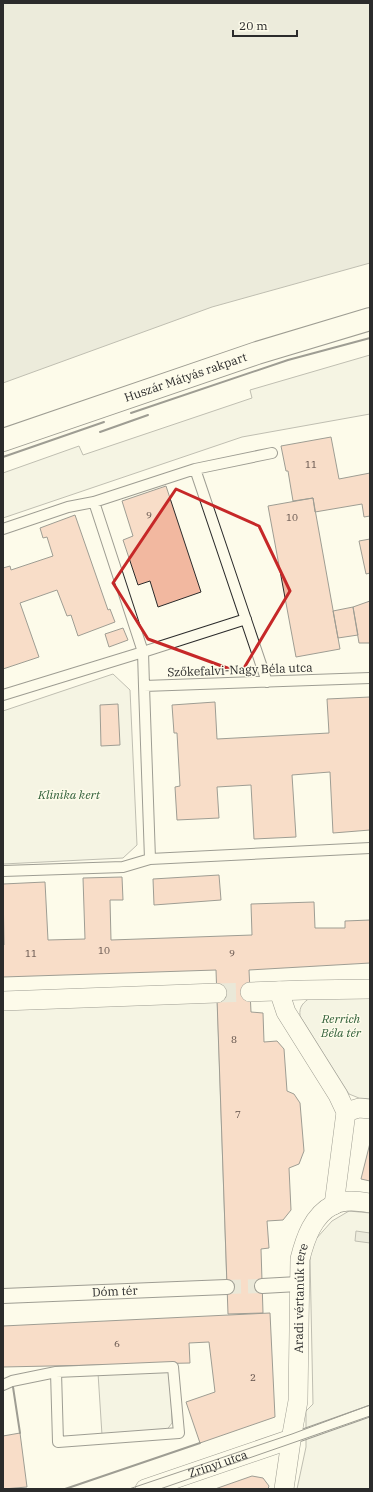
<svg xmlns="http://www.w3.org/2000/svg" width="373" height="1492" font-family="'IBM Plex Serif',serif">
  <rect width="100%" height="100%" fill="#fdfbea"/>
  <path fill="#ecebdb" stroke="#74746e" d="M370,355V414L242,437L3,518V473L79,446L83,455L252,398L250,390Z
    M113,674L130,690L137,845L123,858L3,864V711Z
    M370,996V1099L359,1098L349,1094L300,1016C299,1006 303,1003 311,997Z
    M349,1211L370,1213V1489H297L306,1447V1411L313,1404L310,1256L315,1240L332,1221Z
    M170,1370L172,1423L166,1431L102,1435L98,1373Z"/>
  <path fill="#eceadb" stroke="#74746e" d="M217,993L227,1287L3,1296V1001Z"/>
  <path fill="#d8d7c9" stroke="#74746e" d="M3,3H370V263L212,307L3,383Z
    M356,1231L370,1233V1243L355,1241Z"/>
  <path fill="#f2b8a0" stroke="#2b2b2b" d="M331,437L339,479L370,473V516L364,517L362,504L315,512L313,498L293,501L288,471H286L281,446Z
    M166,486L201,592L158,607L150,581L138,585L123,540L133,536L122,501Z
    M313,498L340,649L296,657L268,506Z
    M75,515L108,610L110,609L115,622L78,636L71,615L67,616L57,590L20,603L39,657L3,669V568L10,566L11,570L53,556L47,537L43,538L40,528Z
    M370,539V573L366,574L359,541Z
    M370,601V643H359L353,607Z
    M353,607L358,635L338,638L333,611Z
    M123,628L128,640L109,647L105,634Z
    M370,697V830L333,833L330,772L292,775L296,837L254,839L251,785L217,787L219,818L177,820L175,787L180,786L177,733H174L172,705L215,702L217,739L329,733L327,699Z
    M118,704L120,745L101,746L100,705Z
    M219,875L221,900L154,905L153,879Z
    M122,877L123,900H110L111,940L252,935L251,904L314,902L315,928H345V921L370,920V963L249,970L251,1012L263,1013L264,1042L277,1041L284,1049L287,1091L294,1094L300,1103L304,1151L299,1164L289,1168L291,1210L283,1220L267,1221L269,1248L261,1249L263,1313L228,1314L216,970L3,977V945H4L3,884L45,882L48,940L85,939L83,878Z
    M370,1143V1181L361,1179Z
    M270,1313L275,1417L200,1443L186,1402L215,1392L209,1342L189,1343L190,1363L3,1367V1326Z
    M20,1433L27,1487L3,1489V1436Z
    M252,1476L263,1478L269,1486L268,1489H215Z"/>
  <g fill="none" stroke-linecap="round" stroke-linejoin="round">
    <path stroke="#d3d1c4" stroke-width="14" stroke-dasharray="14 7" stroke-linecap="butt" d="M227,1287L262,1286"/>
    <path stroke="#d3d1c4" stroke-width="19" stroke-dasharray="19 10" stroke-linecap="butt" d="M217,993L250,992"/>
    <defs>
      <path id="service" d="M195,469L267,682
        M94,502L143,652L246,619
        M3,529L68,507L94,502L195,469L272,453
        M3,695L143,652L144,686L370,678
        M150,859L370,848
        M3,871L123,867L150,859L144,686
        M3,1385L12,1381L56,1372L173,1367L179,1433L58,1442L56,1372
        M291,1439L370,1411"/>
      <g id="pedestrian">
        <path d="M262,1286L298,1284"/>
        <path id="s1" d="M3,1296L227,1287"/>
      </g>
      <g id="minor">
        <path d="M279,991L286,1012L338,1095L346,1112L334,1205"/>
        <path d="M250,992L304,990L370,989"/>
        <path d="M3,1001L217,993"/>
        <path d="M346,1112L359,1108L370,1109"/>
        <path id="s2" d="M145,1489L291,1439"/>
        <path id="s3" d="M284,1489L292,1434L298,1401L300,1259C305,1239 313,1215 333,1205C344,1199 358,1201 370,1203"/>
      </g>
      <g id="tertiary">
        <path id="s4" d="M3,440L257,353L370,319"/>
      </g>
    </defs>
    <use href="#service" stroke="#2b2b2b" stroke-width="12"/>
    <use href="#pedestrian" stroke="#2b2b2b" stroke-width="16"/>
    <use href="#minor" stroke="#2b2b2b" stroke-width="20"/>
    <use href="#tertiary" stroke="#2b2b2b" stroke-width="24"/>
    <use href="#service" stroke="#fdfbea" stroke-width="10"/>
    <use href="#pedestrian" stroke="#fdfbea" stroke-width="14"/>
    <use href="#minor" stroke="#fdfbea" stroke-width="19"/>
    <use href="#tertiary" stroke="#fdfbea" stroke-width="22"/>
    <path stroke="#2b2b2b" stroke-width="1" d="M129,1489L292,1434L370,1405
      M160,1489L370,1416"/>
    <path stroke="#2b2b2b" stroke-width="2" d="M131,413L288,360L370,338
      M100,432L148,415
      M3,457L104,422
      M13,1387L20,1433
      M65,1489L200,1443"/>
  </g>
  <path d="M0 0H373V1492H0ZM176,489L259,526L290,591L241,673L148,639L113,583Z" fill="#fdfbea" fill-opacity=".55" fill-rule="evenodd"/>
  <path fill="none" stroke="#c62828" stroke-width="3" stroke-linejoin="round" d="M176,489L259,526L290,591L241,673L148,639L113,583Z"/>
  <g text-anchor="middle" stroke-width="3" stroke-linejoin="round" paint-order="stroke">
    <g font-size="10" fill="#5d4e48">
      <text x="311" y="468">11</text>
      <text x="149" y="519">9</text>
      <text x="292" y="521">10</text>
      <text x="104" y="954">10</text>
      <text x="31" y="957">11</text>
      <text x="232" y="957">9</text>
      <text x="234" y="1043">8</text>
      <text x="238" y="1118">7</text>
      <text x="117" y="1347">6</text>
      <text x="253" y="1381">2</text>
    </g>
    <g font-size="12" fill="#2b2b2b" stroke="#fdfbea">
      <text dy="4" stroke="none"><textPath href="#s4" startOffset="193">Huszár Mátyás rakpart</textPath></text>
      <text transform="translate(240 670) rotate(-2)" y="4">Szőkefalvi-Nagy Béla utca</text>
      <text dy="4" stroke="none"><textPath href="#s1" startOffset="112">Dóm tér</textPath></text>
      <text dy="4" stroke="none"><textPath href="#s3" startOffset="192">Aradi vértanúk tere</textPath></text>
      <text dy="4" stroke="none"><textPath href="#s2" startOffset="77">Zrínyi utca</textPath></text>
    </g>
    <g font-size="12" font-style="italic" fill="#34623c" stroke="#fdfbea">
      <text x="69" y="799">Klinika kert</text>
      <text x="341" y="1023">Rerrich<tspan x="341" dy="14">Béla tér</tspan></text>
    </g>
  </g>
  <rect width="373" height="1492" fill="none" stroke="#2b2b2b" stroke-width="8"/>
  <path d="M233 30v6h64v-6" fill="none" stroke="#2b2b2b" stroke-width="2"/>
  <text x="239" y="30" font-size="12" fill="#2b2b2b" stroke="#fdfbea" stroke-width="3" paint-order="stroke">20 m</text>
</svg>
